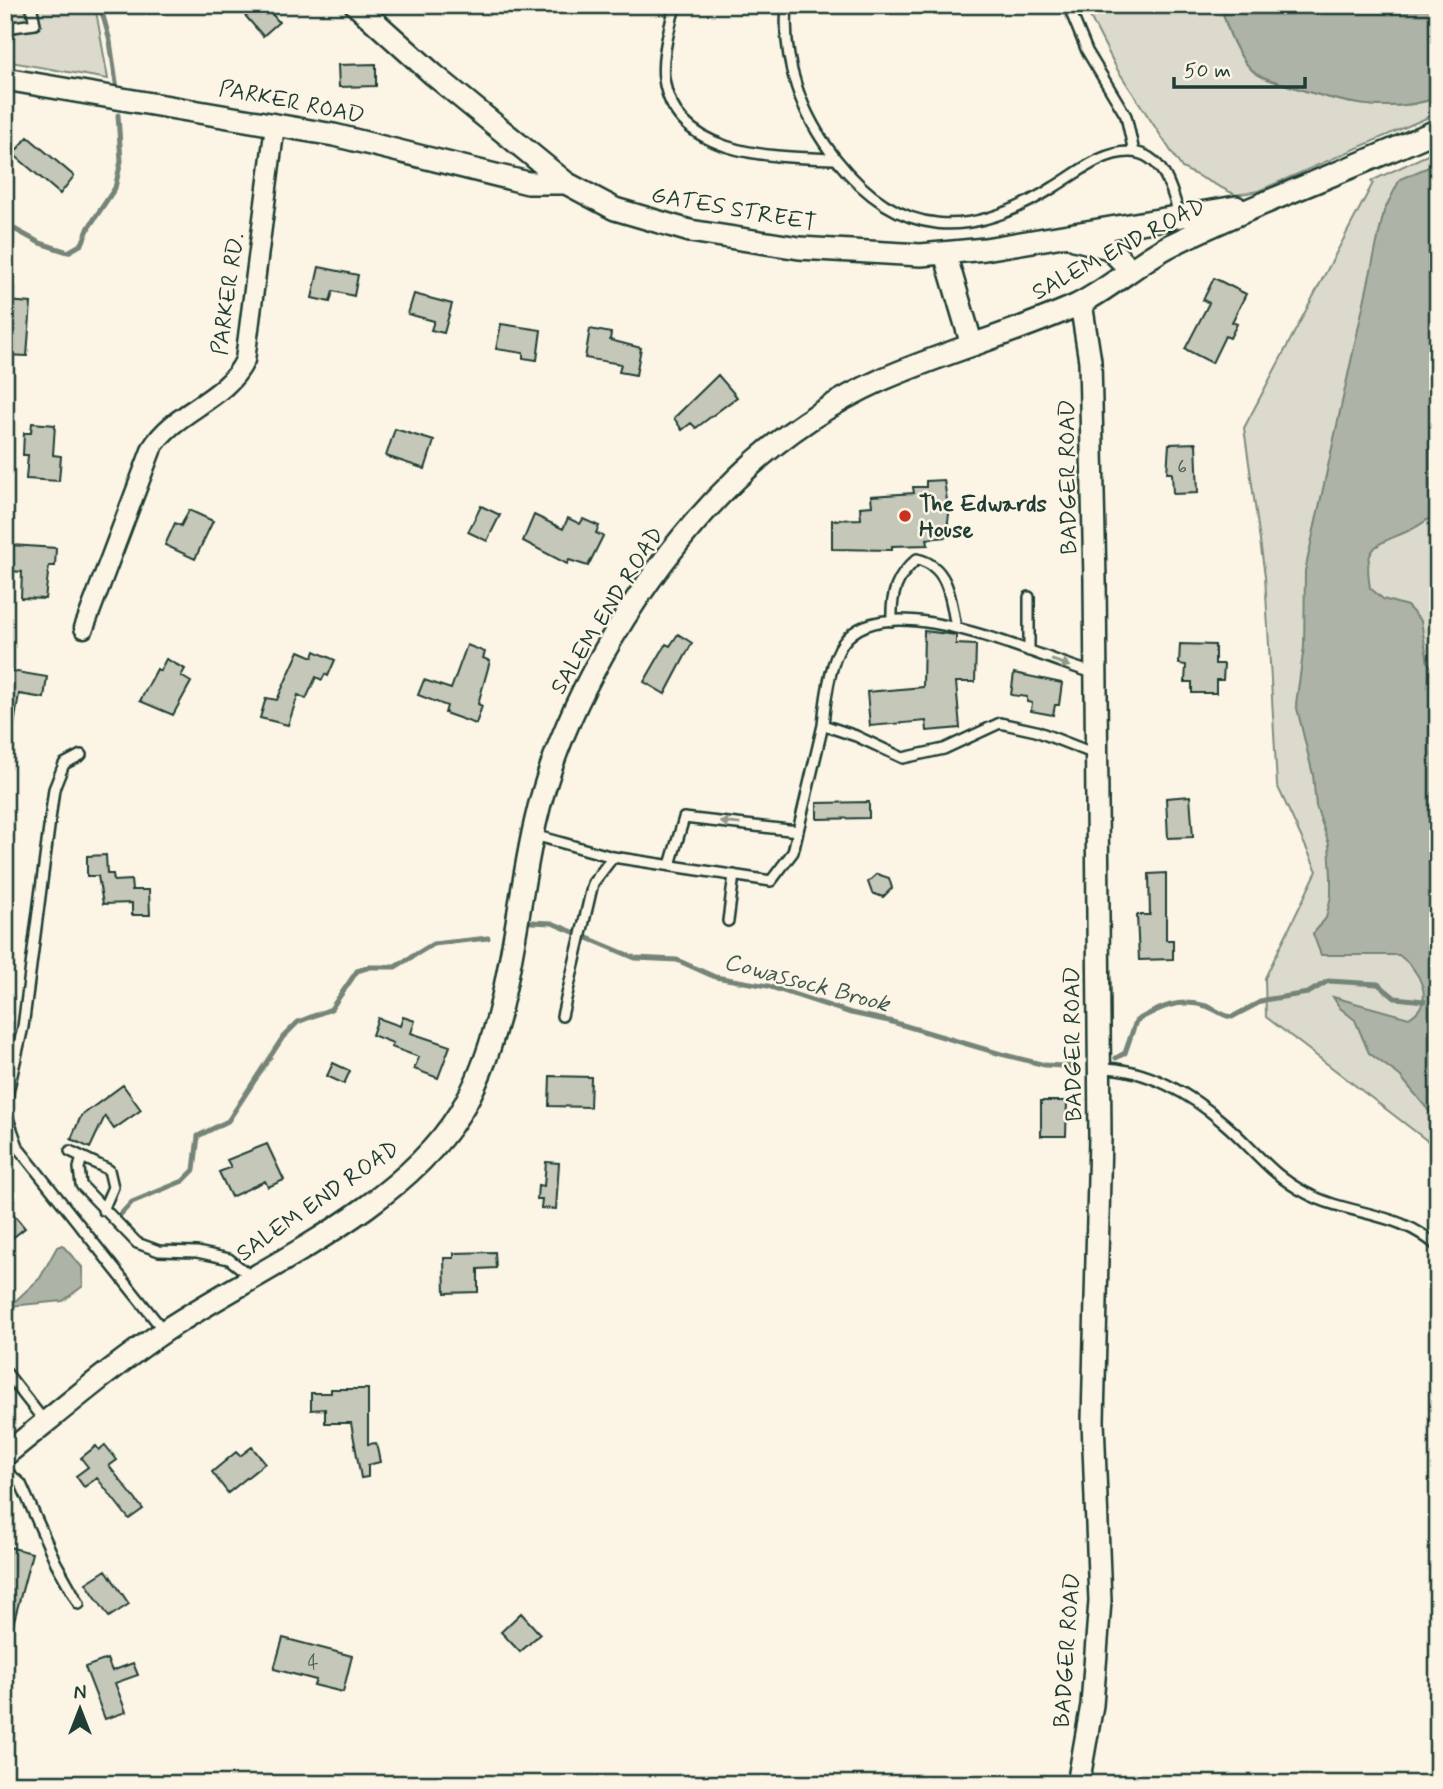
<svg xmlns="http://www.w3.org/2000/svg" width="1443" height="1789" font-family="Mynerve,sans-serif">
  <rect width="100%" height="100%" fill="#fcf5e5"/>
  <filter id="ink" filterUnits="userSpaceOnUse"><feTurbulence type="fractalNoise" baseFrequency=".0143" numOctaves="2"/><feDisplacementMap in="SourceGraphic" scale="14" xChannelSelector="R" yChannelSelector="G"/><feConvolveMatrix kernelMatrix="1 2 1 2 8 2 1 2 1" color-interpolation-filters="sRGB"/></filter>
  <g filter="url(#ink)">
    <path fill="#dcdacc" stroke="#7e8c80" stroke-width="2" d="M5,5H95L108,79L5,61Z
      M1084,5H1221C1226,27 1235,52 1251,69C1259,78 1278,82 1290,86C1338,102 1389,116 1438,97V113L1258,191L1236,195L1182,168L1117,69Z
      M1438,150V575H1432L1438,586V1149L1266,1017L1265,978L1317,871L1277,785L1265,576L1244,428L1373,183L1371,181Z"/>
    <path fill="#aeb3a7" stroke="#758479" stroke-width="2" d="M1221,5H1438V97C1389,116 1338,102 1290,86C1278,82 1259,78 1251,69C1235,52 1226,26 1221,5Z
      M1438,163V515C1428,517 1423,524 1414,528C1379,546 1362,540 1370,588L1383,599L1407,606L1421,621L1428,663L1438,673V1122L1400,1076L1369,1053L1355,1020L1340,1008L1333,997L1409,1018C1437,1001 1420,971 1399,955H1321L1313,934L1326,918L1331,896V876L1329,844L1316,806L1313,775L1296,704L1304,647L1305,571L1384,211L1400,179Z
      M62,1245L82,1267L83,1286L63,1301L10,1306L40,1278L57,1247Z"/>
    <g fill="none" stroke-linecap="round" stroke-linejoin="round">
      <path stroke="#758479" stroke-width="5" d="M100,5L110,41L116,83
        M5,224L40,243L68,252L82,244L89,227L115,188L121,161L118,115
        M531,922L552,923L635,958L677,960L715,977L768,986L851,1013L889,1021L1001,1054L1045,1065L1078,1067
        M1116,1058L1125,1053L1136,1021C1160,1007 1179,998 1206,1006C1216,1009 1222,1016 1232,1017L1264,1000L1308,993L1328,981L1378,984L1395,998L1424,1001
        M120,1215L132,1202L183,1181L194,1170L198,1136L228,1121L283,1037L298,1022L331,1009L357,971L370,967H395L433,944L488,938"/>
    </g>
    <path fill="#c5c7b9" stroke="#1f3d34" stroke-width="2" d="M236,5H264L279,22L263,36Z
      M376,64V86L339,87L338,65Z
      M28,137L74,176L60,194L13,154Z
      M319,267L358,275L354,296L333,291L330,302L312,298Z
      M1214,278L1246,294L1232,322L1237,324L1230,338L1225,336L1212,363L1185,349L1209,303L1203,300Z
      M414,294L452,304L444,333L431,330L434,321L408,314Z
      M7,301L31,303L27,356L6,355Z
      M501,324L541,330L537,360L523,358V353L496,349Z
      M590,329L611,333L610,340L641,348L636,375L619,372L621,364L585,358Z
      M718,375L737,397L696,428L691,423L682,430L674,418Z
      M32,423L55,425L53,455L61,456L59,481L26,479L28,455H23L24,433H31Z
      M395,429L434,441L425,469L386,456Z
      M1196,443L1198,493L1173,494L1172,473H1167L1169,444Z
      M944,480L949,514L946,537L927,539L928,545L892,546V550L832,549V520L861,519L860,507L872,506L871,496L914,493L913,487H926V481Z
      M481,506L500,515L487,541L468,532Z
      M189,510L213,521L195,559L165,545L175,523L181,526Z
      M534,515L563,529L568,518L580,524L583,519L599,526L596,533L603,536L588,566L569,560L567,564L523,541Z
      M11,545L56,548L55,566H49L45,599L21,598L22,572L10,571Z
      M924,631L956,635V644L976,645L975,682H956L960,728L927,731L926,721L870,726L867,692L923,687Z
      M678,634L692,643L665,694L644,682L666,644L670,646Z
      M1180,644L1215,645V664H1224L1223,680H1216V693H1192V682H1185L1186,665L1179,664Z
      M467,645L485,652L483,658L490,661L478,704L482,706L476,724L445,713L447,706L418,695L424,680L451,689Z
      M299,651L313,657L315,651L335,660L328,676L325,674L322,680L316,677L306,699L298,695L288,725L260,718L266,698L277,700Z
      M166,659L185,669L181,676L191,682L173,715L140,701L157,669L160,671Z
      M5,670L47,677L44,698L19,694L13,732H5Z
      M1014,673L1062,683L1059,705H1055L1053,715L1031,711L1032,703L1027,702V697L1011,695Z
      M1190,796L1193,837L1168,838L1166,798Z
      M869,802V818L817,819V803Z
      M106,855L107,874H113L114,881L131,880L132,890H149L150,915H132V903L103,904L98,876H87V856Z
      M1166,873V940H1173V959L1139,960L1137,915H1150L1149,874Z
      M877,874L889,878L892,888L883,897L872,893L868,882Z
      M403,1017L415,1021L411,1033L450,1046L438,1078L414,1069L419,1057L391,1047L393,1043L372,1035L378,1018L400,1026Z
      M333,1063L350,1071L344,1084L327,1076Z
      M550,1076L591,1077L590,1107L549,1106Z
      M123,1085L141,1110L114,1129L105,1116L90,1148L71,1139L81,1116Z
      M1041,1101H1067L1066,1136H1041Z
      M267,1144L284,1180L268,1187L265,1181L231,1197L219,1172L231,1167L227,1160Z
      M546,1162L559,1163L556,1209L541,1208L542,1199H537L538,1185L544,1186Z
      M5,1204L25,1228L5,1244Z
      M495,1252L496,1268L478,1269V1292L445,1293L444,1258H454V1253Z
      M331,1389H368V1444L376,1443L380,1462L368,1465V1477L361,1478L351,1423H325V1409L311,1410V1393H331Z
      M105,1445L117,1460L109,1466L143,1509L129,1519L97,1478L84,1487L76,1476L88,1467L81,1458L96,1446L99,1450Z
      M252,1447L265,1463L228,1493L212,1472L236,1452L240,1456Z
      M5,1546L32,1553L10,1636L5,1635Z
      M106,1570L129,1604L109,1617L86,1583Z
      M521,1613L540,1634L520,1652L501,1632Z
      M283,1638L352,1656L343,1692L314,1685L316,1680L274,1669Z
      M107,1659L112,1671L133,1663L138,1675L115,1683L126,1712L105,1719L85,1667Z"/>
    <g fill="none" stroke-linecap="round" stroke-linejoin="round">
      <defs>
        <path id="service" d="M675,5C670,28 661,56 664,79C675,158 775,157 836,159
          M787,5C782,61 801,115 836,159C900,240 971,240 1054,187C1077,173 1103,151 1131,152C1163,154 1172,189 1179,215
          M1068,5L1087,51L1126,116L1134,152
          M5,28L35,24L31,5
          M892,621C891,594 896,577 917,559C949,566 951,600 956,628
          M1029,651V597
          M823,725C825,703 830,661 843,643C887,583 1038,658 1094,673
          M534,835L613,857L771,881L793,852L823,725L856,736L903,758L944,749L1000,723L1036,731L1095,754
          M670,865L684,818L798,831
          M728,921L734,875
          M562,1016L593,883L613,857
          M1100,1068C1146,1068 1191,1094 1225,1124C1253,1148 1272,1176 1306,1193C1349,1216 1401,1211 1438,1247
          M5,1105L23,1027L54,789L64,764L81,755
          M5,1110L19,1149L164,1331
          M70,1151L109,1170L113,1187L103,1210
          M82,1157L79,1168L81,1185L137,1243L159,1251L197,1252L229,1259L253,1278
          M5,1371L45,1422
          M5,1470L21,1484L56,1563L79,1604"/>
        <path id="minor" d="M84,628L152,448C175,410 226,401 245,360L275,125"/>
        <path id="tertiary" d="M356,5L434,75L566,183L615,209L690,231L799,248L921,255L985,249L1236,207
          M5,79L334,135L528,183H566
          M1074,239L1109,248L1131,270
          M945,254L972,345
          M5,1455C59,1412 112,1366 169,1328C261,1268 400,1209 459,1114C509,1036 514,915 535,824C562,702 646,566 736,479C777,439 828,404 881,380C944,352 1012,334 1075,306C1109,290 1137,262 1171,245C1258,202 1350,170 1438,130
          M1078,1784L1092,1705L1100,1601L1093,1421L1100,1137L1095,580L1090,361L1081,303"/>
      </defs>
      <use href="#service" stroke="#1f3d34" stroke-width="14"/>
      <use href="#minor" stroke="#1f3d34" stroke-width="23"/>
      <use href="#tertiary" stroke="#1f3d34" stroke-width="26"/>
      <use href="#service" stroke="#fcf5e5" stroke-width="9"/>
      <use href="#minor" stroke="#fcf5e5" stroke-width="18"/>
      <use href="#tertiary" stroke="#fcf5e5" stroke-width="21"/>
    </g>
    <defs><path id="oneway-solid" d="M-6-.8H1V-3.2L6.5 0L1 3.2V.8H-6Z" transform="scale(1.75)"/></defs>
    <g fill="#8e998c">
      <use href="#oneway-solid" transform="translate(1061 663) rotate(19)"/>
      <use href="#oneway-solid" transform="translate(730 823) rotate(-174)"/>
    </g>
  </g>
  <circle fill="#c8321e" stroke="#fcf5e5" stroke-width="2.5" cx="905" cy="516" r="7"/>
  <g text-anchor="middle" stroke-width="5" stroke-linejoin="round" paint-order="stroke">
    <g font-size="19" fill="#486055">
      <text x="1182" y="473">6</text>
      <text x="313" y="1669">4</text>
    </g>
    <g font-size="23" fill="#1f3d34" stroke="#fcf5e5">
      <text transform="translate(292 101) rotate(11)" y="8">PARKER ROAD</text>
      <text transform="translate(734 208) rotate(10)" y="8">GATES STREET</text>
      <text transform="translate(1118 248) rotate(-28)" y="8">SALEM END ROAD</text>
      <text transform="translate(227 294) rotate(-82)" y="8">PARKER RD.</text>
      <text transform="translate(1067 477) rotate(-91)" y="8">BADGER ROAD</text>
      <text transform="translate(606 610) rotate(-58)" y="8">SALEM END ROAD</text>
      <text transform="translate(1072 1044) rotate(-91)" y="8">BADGER ROAD</text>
      <text transform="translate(317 1200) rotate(-35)" y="8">SALEM END ROAD</text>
      <text transform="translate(1066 1650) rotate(-86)" y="8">BADGER ROAD</text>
    </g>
    <g font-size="23" font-weight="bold" fill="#1f3d34" stroke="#fcf5e5" text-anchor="start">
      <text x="919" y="511">The Edwards<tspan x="919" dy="26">House</tspan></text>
    </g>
    <g font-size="24" font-style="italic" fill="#435a51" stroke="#fcf5e5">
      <text transform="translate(807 982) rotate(15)" y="8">Cowassock Brook</text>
    </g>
  </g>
  <rect width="1443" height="1789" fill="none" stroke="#fcf5e5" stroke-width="28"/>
  <rect x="14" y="14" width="1415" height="1761" fill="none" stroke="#1f3d34" stroke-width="2.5" filter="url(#ink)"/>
  <g transform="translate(80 1709)" stroke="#fcf5e5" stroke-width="5" paint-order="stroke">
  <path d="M0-5L12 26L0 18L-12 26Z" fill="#1f3d34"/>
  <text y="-10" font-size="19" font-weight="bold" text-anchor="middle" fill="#1f3d34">N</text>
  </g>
  <path d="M1174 77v10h131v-10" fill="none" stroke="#1f3d34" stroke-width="3.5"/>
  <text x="1184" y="77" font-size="21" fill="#1f3d34" stroke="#fcf5e5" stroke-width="5" paint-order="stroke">50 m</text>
</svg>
